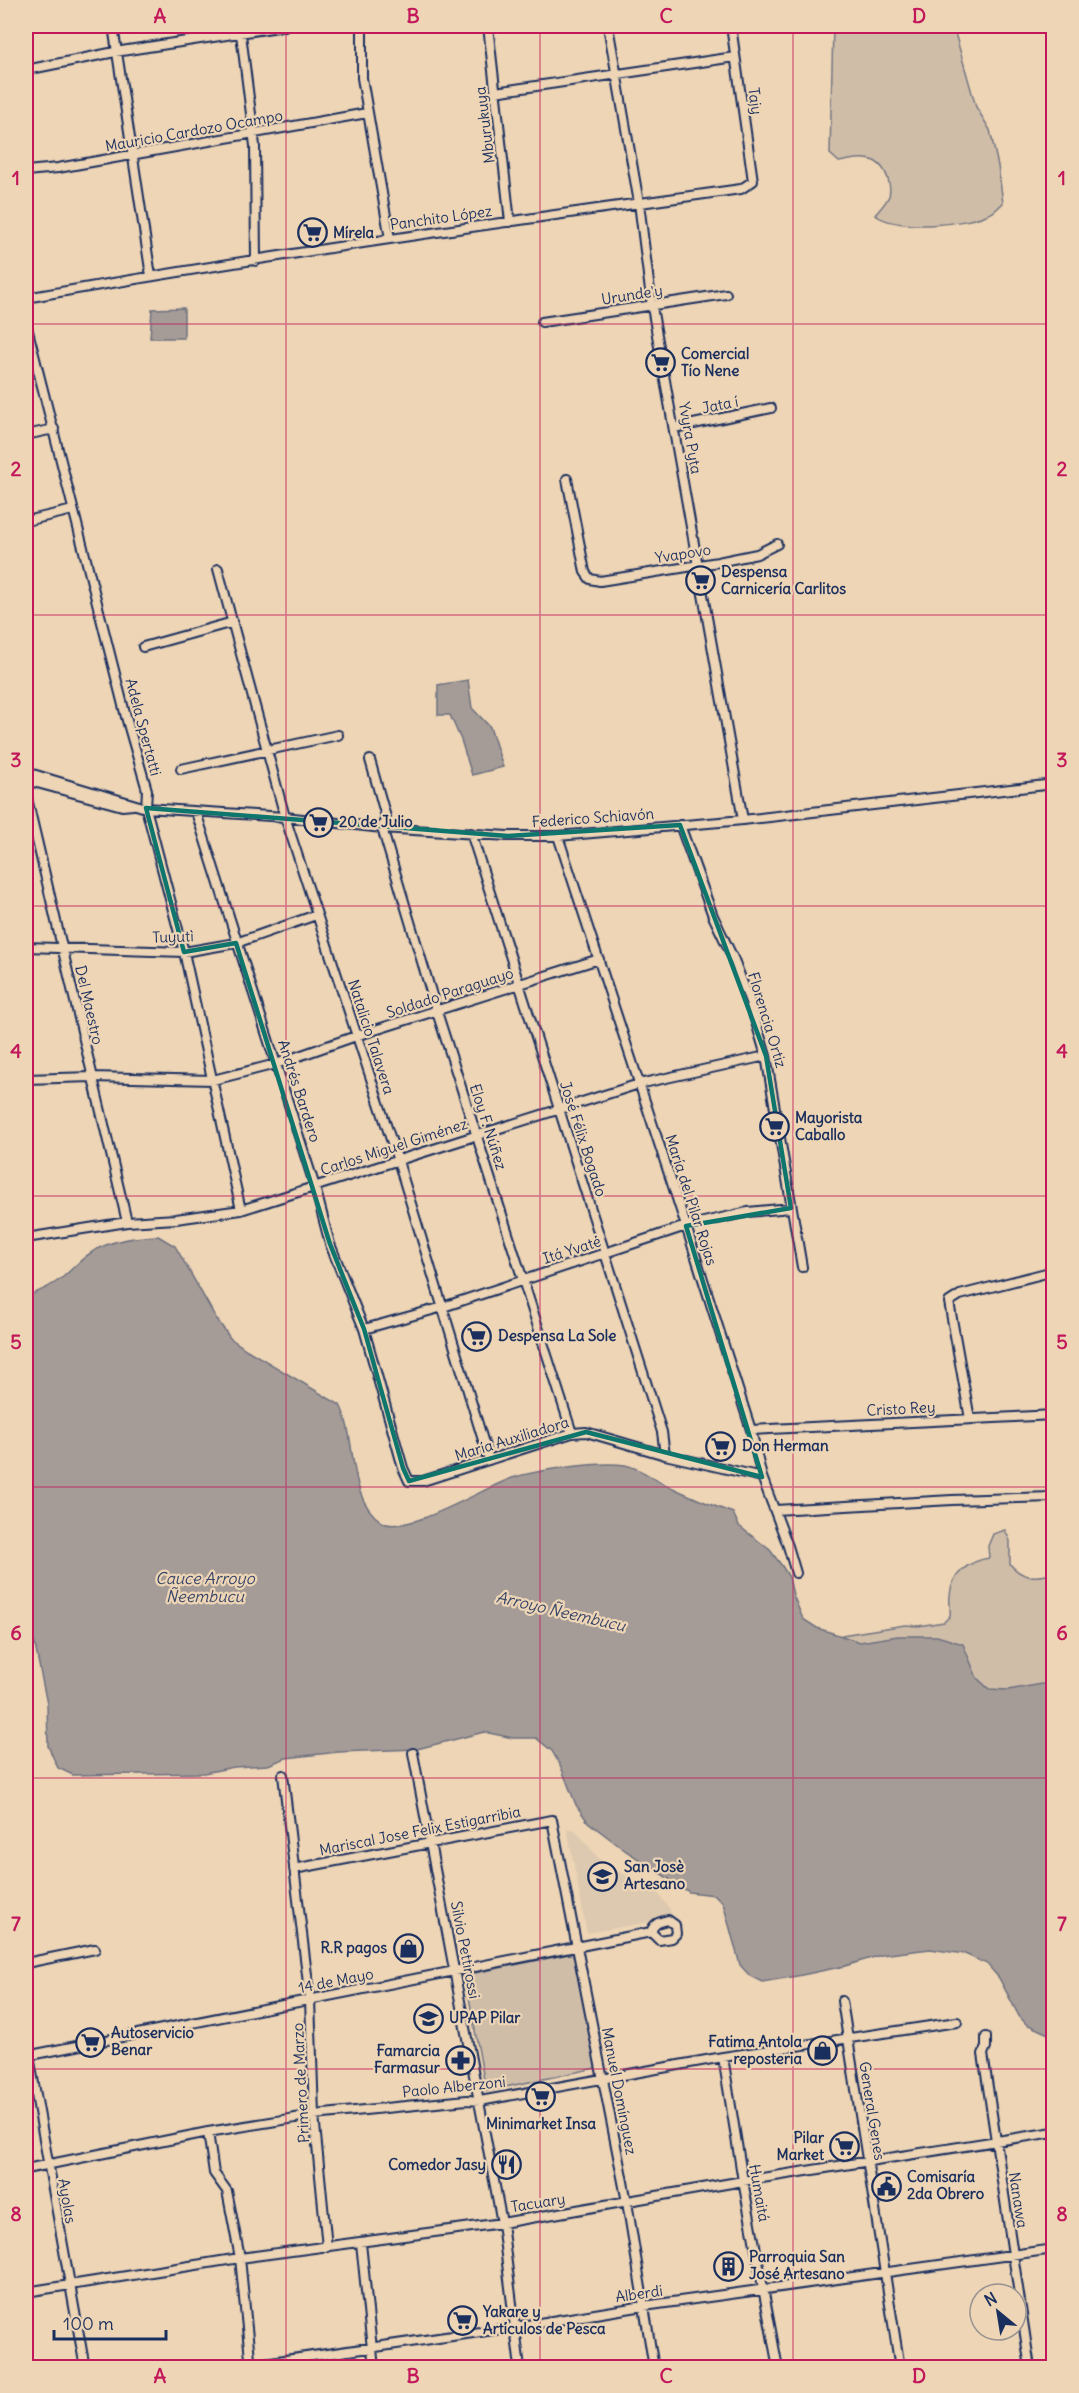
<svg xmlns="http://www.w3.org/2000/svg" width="1079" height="2393" font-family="Delius,sans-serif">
  <rect width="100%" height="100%" fill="#edd5b5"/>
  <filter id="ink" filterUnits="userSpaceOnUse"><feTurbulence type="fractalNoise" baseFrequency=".0167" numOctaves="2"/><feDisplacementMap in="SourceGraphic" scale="12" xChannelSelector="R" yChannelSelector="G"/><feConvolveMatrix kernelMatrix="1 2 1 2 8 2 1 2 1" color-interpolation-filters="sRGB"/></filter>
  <g filter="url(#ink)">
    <path fill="#ddc9af" d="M567,1828L575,1830L605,1866L653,1887L669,1908L673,1918L587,1933Z"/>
    <path fill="#cfbda8" stroke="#757683" stroke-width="1.5" d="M833,26H953L976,107L990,130L998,166L1003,203C1000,206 996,210 993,212C967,226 898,231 875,215C880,209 886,203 889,196C892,185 886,168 876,162C865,156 850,160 839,162L830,154Z
      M1005,1530L1010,1541V1564C1023,1580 1035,1577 1053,1574V1708L841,1647L842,1635L905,1625L918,1626L944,1622L950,1616C951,1609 949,1603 950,1596C951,1574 969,1561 989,1558L988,1546L993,1534Z
      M574,1953L596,2068L486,2091L465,1975Z"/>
    <path fill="#a59c97" stroke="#6e7080" stroke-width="1.5" d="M184,308V338H150L152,309Z
      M468,680L472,708L490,727L503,767L472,775L461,740L450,715H438V685Z
      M158,1236L175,1246L216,1318L230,1338L247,1350L340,1405C358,1439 346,1499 382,1522C406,1537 485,1487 512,1478C538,1470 599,1461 625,1465C637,1467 651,1477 662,1483C685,1494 708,1504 733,1513L739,1526L770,1550L782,1566L789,1577L793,1595L803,1619L817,1628L860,1642L898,1636H937L963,1644L977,1678L989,1689L1008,1690L1048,1683L1053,1685V2036L1026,2024L1019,2016L999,1978L987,1964L965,1954L930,1949L881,1955L845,1966L797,1976L762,1982L750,1976L740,1965L723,1903L715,1895L689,1892L626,1851L588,1822L576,1805L561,1767L552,1751L536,1738H513L484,1732L417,1749L338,1752L286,1758L268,1765L234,1767L204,1773L73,1775L58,1768L48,1746L47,1704L35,1645L26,1616V1296C39,1292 52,1286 63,1277C75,1267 84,1255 99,1248C117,1239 138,1237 158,1236Z"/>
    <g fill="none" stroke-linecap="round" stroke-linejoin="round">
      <defs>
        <path id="street" d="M113,26L151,276
          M240,26L255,146L256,261
          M362,26V78L390,239
          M488,26L510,222
          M608,26L639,203L652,307L743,820
          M26,70L115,52L285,26
          M495,92L735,57
          M26,171L58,168L367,113
          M26,298C263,256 502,222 741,189L753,181L731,26
          M542,322L726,294
          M26,323L126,717L147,790L146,808L184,952L241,1210
          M674,428L771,408
          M26,435L54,429
          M567,479L585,572L590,579L600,581L718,562L757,554L777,544
          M26,521L73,510
          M218,569L285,817L398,1161L489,1460
          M143,647L233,622
          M370,760L386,817L382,828L437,1012L572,1433
          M181,769L338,735
          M26,772L146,808L285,817L382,828L508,836H558L743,820L1054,784
          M26,780L122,806L133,805
          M26,794L127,1222
          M196,812L315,1187L330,1244L364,1329L403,1468L409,1481H423L572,1433L586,1432L665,1455L762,1477
          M680,825L713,916L734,960L750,1002L766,1056L802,1267
          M471,833L662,1432L665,1455
          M558,836L686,1226L751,1430L762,1477L788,1546L796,1573
          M26,947L184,952L236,943L316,915
          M26,1079L92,1077L213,1080L276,1064L356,1036L599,959
          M26,1238L127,1222L176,1219L241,1210L639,1084L766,1056
          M364,1329L443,1307L686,1226L748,1212L791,1208
          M970,1419L949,1302L960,1295L1054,1271
          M751,1430L1054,1415
          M775,1510L952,1500L1054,1497
          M413,1753L502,2223L520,2368
          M283,1775L310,2000L314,2115L327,2247
          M294,1869L552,1820L627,2202L654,2368
          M668,1920L675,1925L676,1934L672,1938L659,1940L651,1932C654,1923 659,1922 668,1920Z
          M26,1963L95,1949
          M842,2001L900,2368
          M986,2037V2047L983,2054L1030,2368
          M26,2039L85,2368
          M26,2056L651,1932
          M723,2057L743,2181L778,2368
          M208,2132L214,2173L227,2191L240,2258L251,2368
          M26,2169L208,2132L314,2115L467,2100L480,2101L723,2057L957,2022
          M361,2243L374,2368
          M26,2292L240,2258L502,2223L743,2181L1054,2132
          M229,2368L515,2327L644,2306L1054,2249"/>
      </defs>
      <use href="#street" stroke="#1b2f5e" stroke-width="12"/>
      <use href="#street" stroke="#edd5b5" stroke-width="8"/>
    </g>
  </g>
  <path fill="none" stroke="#0f766e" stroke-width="4.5" stroke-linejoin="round" d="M146,808L508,836L680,825L766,1056L791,1208L686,1226L762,1477L586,1432L409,1481L403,1468L364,1329L330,1244L236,943L184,952Z"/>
  <path fill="none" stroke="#c2185b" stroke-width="1.5" stroke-opacity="0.55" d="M286,26V2368M540,26V2368M793,26V2368M26,324H1054M26,615H1054M26,906H1054M26,1196H1054M26,1487H1054M26,1778H1054M26,2069H1054"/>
  <defs>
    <symbol id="supermarket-ring" viewBox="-11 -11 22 22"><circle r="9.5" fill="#edd5b5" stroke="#1b2f5e" stroke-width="1.5"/><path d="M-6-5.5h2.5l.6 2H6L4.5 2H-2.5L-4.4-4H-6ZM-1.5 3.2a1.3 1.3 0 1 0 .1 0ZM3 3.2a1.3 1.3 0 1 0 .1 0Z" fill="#1b2f5e"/></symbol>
    <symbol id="school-ring" viewBox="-11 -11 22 22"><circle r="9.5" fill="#edd5b5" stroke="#1b2f5e" stroke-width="1.5"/><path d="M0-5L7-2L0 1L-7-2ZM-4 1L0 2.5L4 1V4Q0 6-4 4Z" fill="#1b2f5e"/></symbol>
    <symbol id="shop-ring" viewBox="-11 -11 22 22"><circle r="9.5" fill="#edd5b5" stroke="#1b2f5e" stroke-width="1.5"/><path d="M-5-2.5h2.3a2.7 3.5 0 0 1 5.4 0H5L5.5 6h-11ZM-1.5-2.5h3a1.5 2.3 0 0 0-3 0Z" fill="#1b2f5e"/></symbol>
    <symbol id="university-ring" viewBox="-11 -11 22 22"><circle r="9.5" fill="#edd5b5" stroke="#1b2f5e" stroke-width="1.5"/><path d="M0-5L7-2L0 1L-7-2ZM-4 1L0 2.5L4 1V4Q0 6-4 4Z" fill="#1b2f5e"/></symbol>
    <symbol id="pharmacy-ring" viewBox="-11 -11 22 22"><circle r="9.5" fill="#edd5b5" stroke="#1b2f5e" stroke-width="1.5"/><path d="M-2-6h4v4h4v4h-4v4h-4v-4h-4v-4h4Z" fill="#1b2f5e"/></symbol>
    <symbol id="restaurant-ring" viewBox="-11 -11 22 22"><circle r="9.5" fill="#edd5b5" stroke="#1b2f5e" stroke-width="1.5"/><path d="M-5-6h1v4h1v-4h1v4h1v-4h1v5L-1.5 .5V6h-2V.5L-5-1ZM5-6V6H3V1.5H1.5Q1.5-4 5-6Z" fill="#1b2f5e"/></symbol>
    <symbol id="civic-ring" viewBox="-11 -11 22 22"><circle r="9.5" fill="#edd5b5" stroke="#1b2f5e" stroke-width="1.5"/><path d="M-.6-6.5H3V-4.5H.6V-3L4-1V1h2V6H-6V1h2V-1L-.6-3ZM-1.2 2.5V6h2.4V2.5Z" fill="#1b2f5e"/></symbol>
    <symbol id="building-ring" viewBox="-11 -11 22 22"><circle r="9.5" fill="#edd5b5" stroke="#1b2f5e" stroke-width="1.5"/><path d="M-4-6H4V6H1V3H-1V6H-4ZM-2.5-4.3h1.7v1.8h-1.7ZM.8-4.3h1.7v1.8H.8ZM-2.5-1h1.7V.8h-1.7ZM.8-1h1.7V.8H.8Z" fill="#1b2f5e"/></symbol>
  </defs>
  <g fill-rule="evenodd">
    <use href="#supermarket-ring" x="296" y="216" width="33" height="33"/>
    <use href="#supermarket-ring" x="644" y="346" width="33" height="33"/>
    <use href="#supermarket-ring" x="684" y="564" width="33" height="33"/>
    <use href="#supermarket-ring" x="302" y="806" width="33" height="33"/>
    <use href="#supermarket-ring" x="758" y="1110" width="33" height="33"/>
    <use href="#supermarket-ring" x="460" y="1320" width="33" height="33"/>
    <use href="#supermarket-ring" x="704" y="1430" width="33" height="33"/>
    <use href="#school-ring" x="586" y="1860" width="33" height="33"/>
    <use href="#shop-ring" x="392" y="1932" width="33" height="33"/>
    <use href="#university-ring" x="412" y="2002" width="33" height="33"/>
    <use href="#supermarket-ring" x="74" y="2026" width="33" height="33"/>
    <use href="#shop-ring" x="806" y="2034" width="33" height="33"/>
    <use href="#pharmacy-ring" x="444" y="2044" width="33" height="33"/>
    <use href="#supermarket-ring" x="524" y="2080" width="33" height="33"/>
    <use href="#supermarket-ring" x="828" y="2130" width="33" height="33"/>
    <use href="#restaurant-ring" x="490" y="2148" width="33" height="33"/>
    <use href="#civic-ring" x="870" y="2170" width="33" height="33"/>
    <use href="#building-ring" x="712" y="2250" width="33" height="33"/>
    <use href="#supermarket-ring" x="446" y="2304" width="33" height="33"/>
  </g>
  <g text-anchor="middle" stroke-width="4.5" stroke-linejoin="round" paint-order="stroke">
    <g font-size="15" fill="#1b2f5e" stroke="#edd5b5">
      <text transform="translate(755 101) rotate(82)" y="5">Tajy</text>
      <text transform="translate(485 125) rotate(-97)" y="5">Mburukuya</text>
      <text transform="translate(194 131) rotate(-10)" y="5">Mauricio Cardozo Ocampo</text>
      <text transform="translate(441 218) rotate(-8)" y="5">Panchito López</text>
      <text transform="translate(632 295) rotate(-9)" y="5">Urunde'y</text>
      <text transform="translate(720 405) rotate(-11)" y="5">Jata í</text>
      <text transform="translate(690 438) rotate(80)" y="5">Yvyra Pyta</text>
      <text transform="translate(683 554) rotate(-9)" y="5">Yvapovo</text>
      <text transform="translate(143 727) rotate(75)" y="5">Adela Spertatti</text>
      <text transform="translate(593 818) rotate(-4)" y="5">Federico Schiavón</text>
      <text transform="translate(173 937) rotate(-2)" y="5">Tuyutì</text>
      <text transform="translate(450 993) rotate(-18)" y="5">Soldado Paraguayo</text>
      <text transform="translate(89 1005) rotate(77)" y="5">Del Maestro</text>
      <text transform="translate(767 1020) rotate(73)" y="5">Florencia Ortiz</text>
      <text transform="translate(371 1037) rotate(72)" y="5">Natalicio Talavera</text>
      <text transform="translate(299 1091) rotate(72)" y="5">Andrés Bardero</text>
      <text transform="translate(488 1127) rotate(72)" y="5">Eloy F. Núñez</text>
      <text transform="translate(583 1139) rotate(72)" y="5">José Félix Bogado</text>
      <text transform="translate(394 1147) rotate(-18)" y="5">Carlos Miguel Giménez</text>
      <text transform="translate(691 1200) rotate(72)" y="5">María del Pilar Rojas</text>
      <text transform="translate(572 1250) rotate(-18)" y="5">Itá Yvaté</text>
      <text transform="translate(901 1409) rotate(-3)" y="5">Cristo Rey</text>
      <text transform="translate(512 1439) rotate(-17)" y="5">María Auxiliadora</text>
      <text transform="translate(420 1831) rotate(-11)" y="5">Mariscal Jose Felix Estigarribia</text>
      <text transform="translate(465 1950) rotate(79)" y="5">Silvio Pettirossi</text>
      <text transform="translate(336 1981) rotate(-11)" y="5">14 de Mayo</text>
      <text transform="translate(301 2083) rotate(-93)" y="5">Primero de Marzo</text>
      <text transform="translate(454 2087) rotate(-6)" y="5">Paolo Alberzoni</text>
      <text transform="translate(619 2091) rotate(79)" y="5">Manuel Domínguez</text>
      <text transform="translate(872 2111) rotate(81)" y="5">General Genes</text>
      <text transform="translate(759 2193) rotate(80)" y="5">Humaitá</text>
      <text transform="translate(1018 2200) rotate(81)" y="5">Nanawa</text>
      <text transform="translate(67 2201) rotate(80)" y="5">Ayolas</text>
      <text transform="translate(538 2203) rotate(-9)" y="5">Tacuary</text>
      <text transform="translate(639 2294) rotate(-8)" y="5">Alberdi</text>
    </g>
    <g font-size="15" font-weight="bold" fill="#1b2f5e" stroke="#edd5b5" text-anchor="start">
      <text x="333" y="238">Mírela</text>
      <text x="681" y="359">Comercial<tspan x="681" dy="17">Tío Nene</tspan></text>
      <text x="721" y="577">Despensa<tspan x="721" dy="17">Carnicería Carlitos</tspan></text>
      <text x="339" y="827">20 de Julio</text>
      <text x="795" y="1123">Mayorista<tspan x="795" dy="17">Caballo</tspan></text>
      <text x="498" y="1341">Despensa La Sole</text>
      <text x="742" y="1451">Don Herman</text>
      <text x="624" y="1872">San Josè<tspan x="624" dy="17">Artesano</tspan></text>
      <text x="387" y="1953" text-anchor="end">R.R pagos</text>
      <text x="449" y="2023">UPAP Pilar</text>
      <text x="111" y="2038">Autoservicio<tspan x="111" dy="17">Benar</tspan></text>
      <text x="802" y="2047" text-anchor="end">Fatima Antola<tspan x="802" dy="17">reposteria</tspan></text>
      <text x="440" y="2056" text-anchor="end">Famarcia<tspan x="440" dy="17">Farmasur</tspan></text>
      <text x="541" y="2129" text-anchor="middle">Minimarket Insa</text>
      <text x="824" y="2143" text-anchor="end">Pilar<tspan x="824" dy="17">Market</tspan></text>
      <text x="486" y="2170" text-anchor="end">Comedor Jasy</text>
      <text x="907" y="2182">Comisaría<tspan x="907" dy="17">2da Obrero</tspan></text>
      <text x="749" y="2262">Parroquia San<tspan x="749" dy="17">José Artesano</tspan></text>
      <text x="483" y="2317">Yakare y<tspan x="483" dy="17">Artículos de Pesca</tspan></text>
    </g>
    <g font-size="16" font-style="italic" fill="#374569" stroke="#edd5b5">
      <text x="205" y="1584">Cauce Arroyo<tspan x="205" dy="18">Ñeembucu</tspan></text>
      <text transform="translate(561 1611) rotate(13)" y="6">Arroyo Ñeembucu</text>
    </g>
  </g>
  <rect width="1079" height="2393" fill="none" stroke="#edd5b5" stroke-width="66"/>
  <g transform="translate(998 2312) rotate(330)"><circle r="28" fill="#edd5b5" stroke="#999392" stroke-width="1.5"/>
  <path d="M0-4.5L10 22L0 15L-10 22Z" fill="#1b2f5e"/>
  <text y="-9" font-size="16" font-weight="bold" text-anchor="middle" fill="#1b2f5e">N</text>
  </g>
  <path d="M54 2330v9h112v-9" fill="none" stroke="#1b2f5e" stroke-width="3"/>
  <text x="63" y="2330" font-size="18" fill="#1b2f5e" stroke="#edd5b5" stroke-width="4.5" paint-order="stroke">100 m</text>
  <rect x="33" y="33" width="1013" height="2327" fill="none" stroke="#c2185b" stroke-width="2"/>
  <g font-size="20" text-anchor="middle" font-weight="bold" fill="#c2185b">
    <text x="160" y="23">A</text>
    <text x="413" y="23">B</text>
    <text x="666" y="23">C</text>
    <text x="919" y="23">D</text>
    <text x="16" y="185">1</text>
    <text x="1062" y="185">1</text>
    <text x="16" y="476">2</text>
    <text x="1062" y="476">2</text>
    <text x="16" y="767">3</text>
    <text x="1062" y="767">3</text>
    <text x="16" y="1058">4</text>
    <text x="1062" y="1058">4</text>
    <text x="16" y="1349">5</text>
    <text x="1062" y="1349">5</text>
    <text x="16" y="1640">6</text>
    <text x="1062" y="1640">6</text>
    <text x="16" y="1931">7</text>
    <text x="1062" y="1931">7</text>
    <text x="16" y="2221">8</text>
    <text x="1062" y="2221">8</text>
    <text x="160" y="2383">A</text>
    <text x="413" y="2383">B</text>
    <text x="666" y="2383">C</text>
    <text x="919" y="2383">D</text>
  </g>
</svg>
